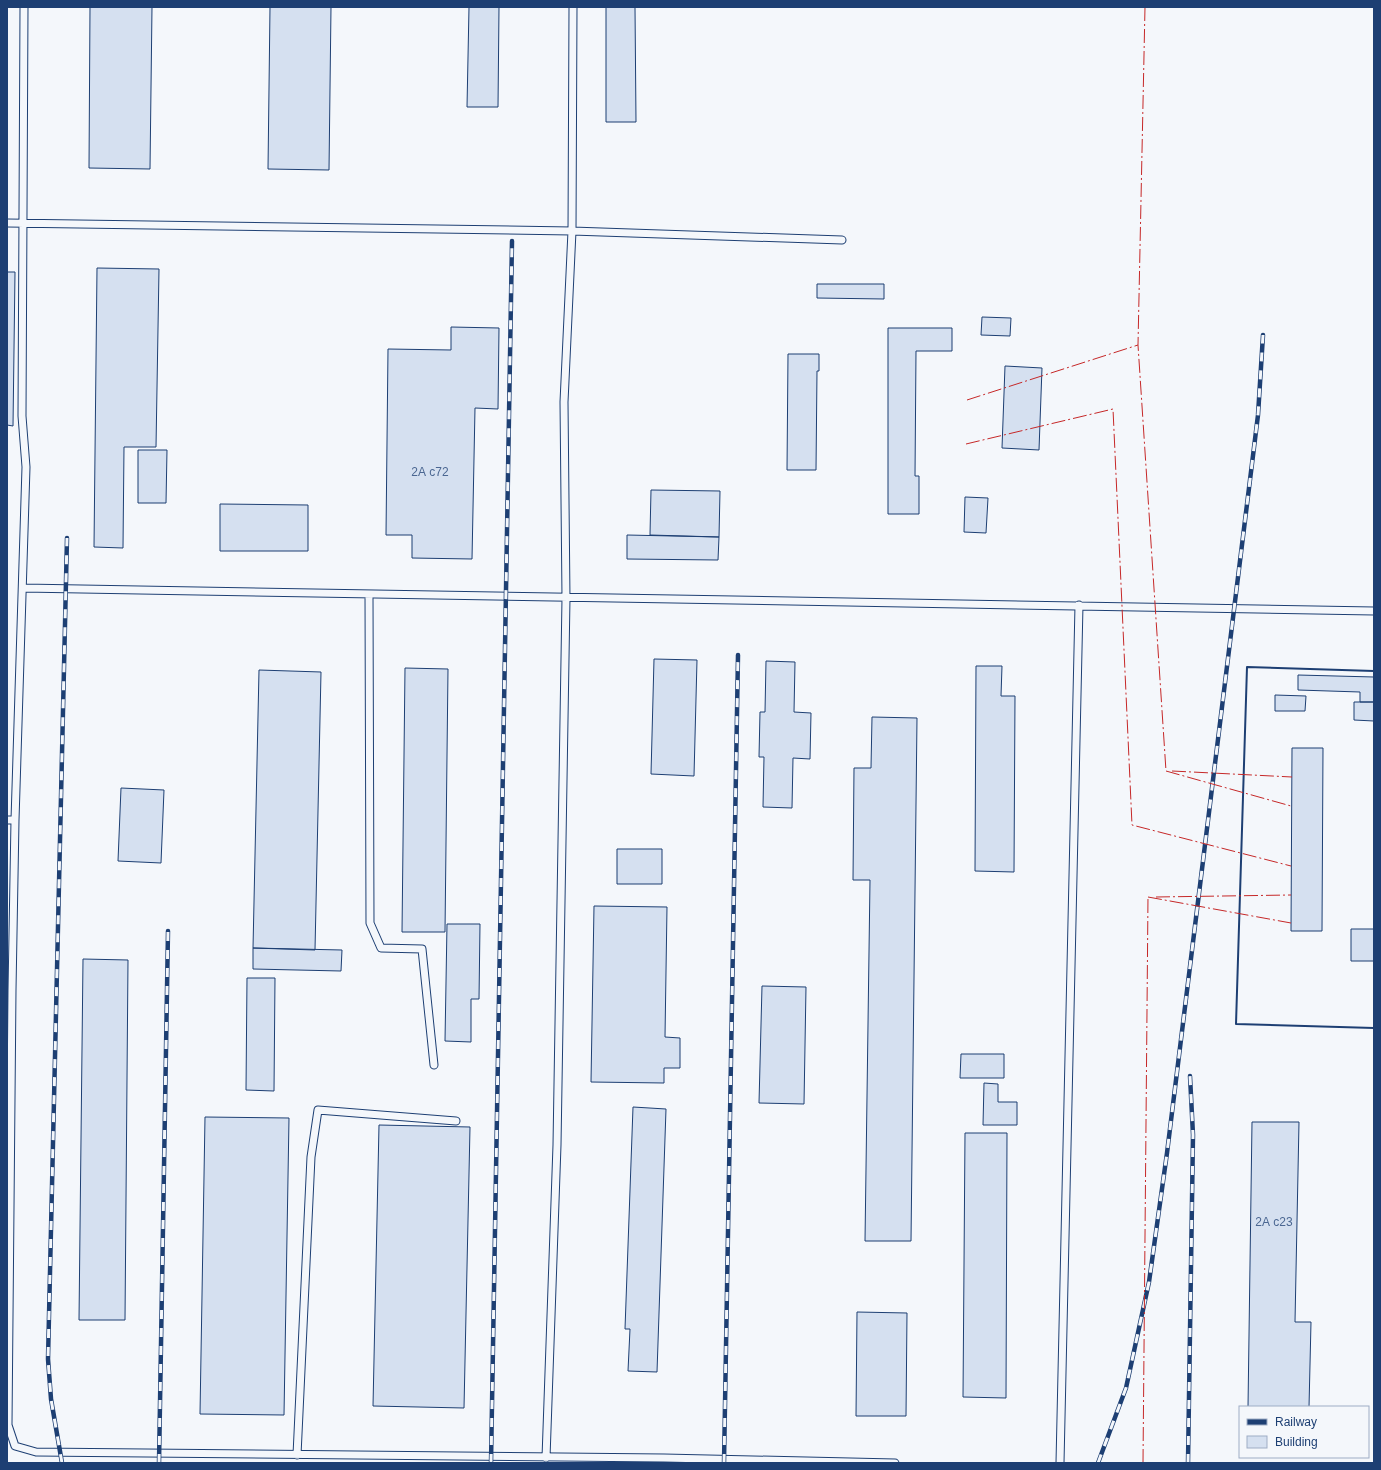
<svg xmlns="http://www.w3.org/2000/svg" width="1381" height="1470" font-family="Helvetica,sans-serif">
  <rect width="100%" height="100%" fill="#f4f7fb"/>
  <path fill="#d5e0f0" stroke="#1d3f73" d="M90,7H152L150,169L89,168Z
    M270,7H331L329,170L268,169Z
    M469,7H499L498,107H467Z
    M606,7H635L636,122H606Z
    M97,268L159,269L156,447H124L123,548L94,547Z
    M7,272H15L13,426L7,425Z
    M817,284H884V299L817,298Z
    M982,317L1011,318L1010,336L981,335Z
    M451,327L499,328L498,409L475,408L472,559L412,558V535H386L388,349L451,350Z
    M888,328H952V351H916L915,476H919V514H888Z
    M788,354H819V371H817L816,470H787Z
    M1005,366L1042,368L1039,450L1002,448Z
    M138,450H167L166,503H138Z
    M651,490L720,491L719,537L650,535Z
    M965,497L988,498L986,533L964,532Z
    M220,504L308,505V551H220Z
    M627,535L719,537L718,560L627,559Z
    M654,659L697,660L694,776L651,774Z
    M766,661L795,662L794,712L811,713L810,759L793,758L792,808L763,807L764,757H759L760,712H765Z
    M976,666H1002L1001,696H1015L1014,872L975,871Z
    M405,668L448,669L445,932H402Z
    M259,670L321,672L315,950L253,948Z
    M1298,675L1374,677V702H1360V692L1298,690Z
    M1275,695L1306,696L1305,711H1275Z
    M1354,702H1374V721L1354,720Z
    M872,717L917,718L911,1241H865L870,880H853L854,768H871Z
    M1292,748H1323L1322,931H1291Z
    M121,788L164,790L161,863L118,861Z
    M617,849H662V884H617Z
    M594,906L667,907L665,1037L680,1038V1068H664V1083L591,1082Z
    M447,924H480L479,999H471V1042L445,1041Z
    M1351,929H1374V961H1351Z
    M253,948L342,950L341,971L253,969Z
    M83,959L128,960L125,1320H79Z
    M247,978H275L274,1091L246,1090Z
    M762,986L806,987L804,1104L759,1103Z
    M961,1054H1004V1078H960Z
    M984,1083L998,1084V1102H1017V1125H983Z
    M633,1107L666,1109L657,1372L628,1371L630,1329H625Z
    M205,1117L289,1118L284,1415L200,1414Z
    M1252,1122H1299L1295,1322H1311L1309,1407H1248Z
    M379,1125L470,1127L464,1408L373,1406Z
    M965,1133H1007L1006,1398L963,1397Z
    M857,1312L907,1313L906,1416H856Z"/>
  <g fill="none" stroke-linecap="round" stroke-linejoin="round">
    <defs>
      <path id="lane" d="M24,7L22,416L26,467L15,820L12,990L8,1425L15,1446L36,1452L664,1458L895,1463
        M7,223L572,231L842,240
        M23,588L1374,611
        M369,594L370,923L381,948L422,949L434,1065
        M7,820H15
        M297,1455L311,1157L318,1110L456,1121
        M546,1458L557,1145L566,598L564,402L572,231L573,7
        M1060,1463L1079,605"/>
    </defs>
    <use href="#lane" stroke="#1d3f73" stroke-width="9"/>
    <use href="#lane" stroke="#f4f7fb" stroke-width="7"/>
    <defs>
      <path id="rail" d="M62,1463L51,1399L48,1359L67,538
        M159,1463L168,931
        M491,1463L512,241
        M724,1463L738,655
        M1098,1463L1126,1388L1149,1282L1167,1153L1258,415L1263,335
        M1188,1463L1193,1135L1190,1076"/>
    </defs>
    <use href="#rail" stroke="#1d3f73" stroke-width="4.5"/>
    <use href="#rail" stroke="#f4f7fb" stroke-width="3" stroke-dasharray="9" stroke-linecap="butt"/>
    <path stroke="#1d3f73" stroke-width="2" d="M1374,671L1247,667L1236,1024L1374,1028"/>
    <path stroke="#c62828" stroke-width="1" stroke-dasharray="14 3 2 3" stroke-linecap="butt" d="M1145,7L1138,345L1166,771
      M967,400L1138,345
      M966,444L1113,409L1132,825L1291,866
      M1166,771L1291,806
      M1172,771L1292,777
      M1148,897L1291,923
      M1156,897L1291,895
      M1143,1463L1148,897"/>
  </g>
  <g text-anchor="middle" stroke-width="3" stroke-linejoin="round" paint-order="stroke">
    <g font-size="12" fill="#4b6792">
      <text x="430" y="476">2А с72</text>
      <text x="1274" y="1226">2А с23</text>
    </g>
  </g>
  <rect width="1381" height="1470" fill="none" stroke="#1d3f73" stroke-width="16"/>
  <rect x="1239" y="1406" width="130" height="52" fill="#f4f7fb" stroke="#9eadc5"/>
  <rect x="1247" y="1419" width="20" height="6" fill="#1d3f73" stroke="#9eadc5"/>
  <text x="1275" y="1426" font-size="12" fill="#1d3f73">Railway</text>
  <rect x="1247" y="1436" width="20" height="12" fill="#d5e0f0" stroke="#9eadc5"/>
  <text x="1275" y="1446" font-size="12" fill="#1d3f73">Building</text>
</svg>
